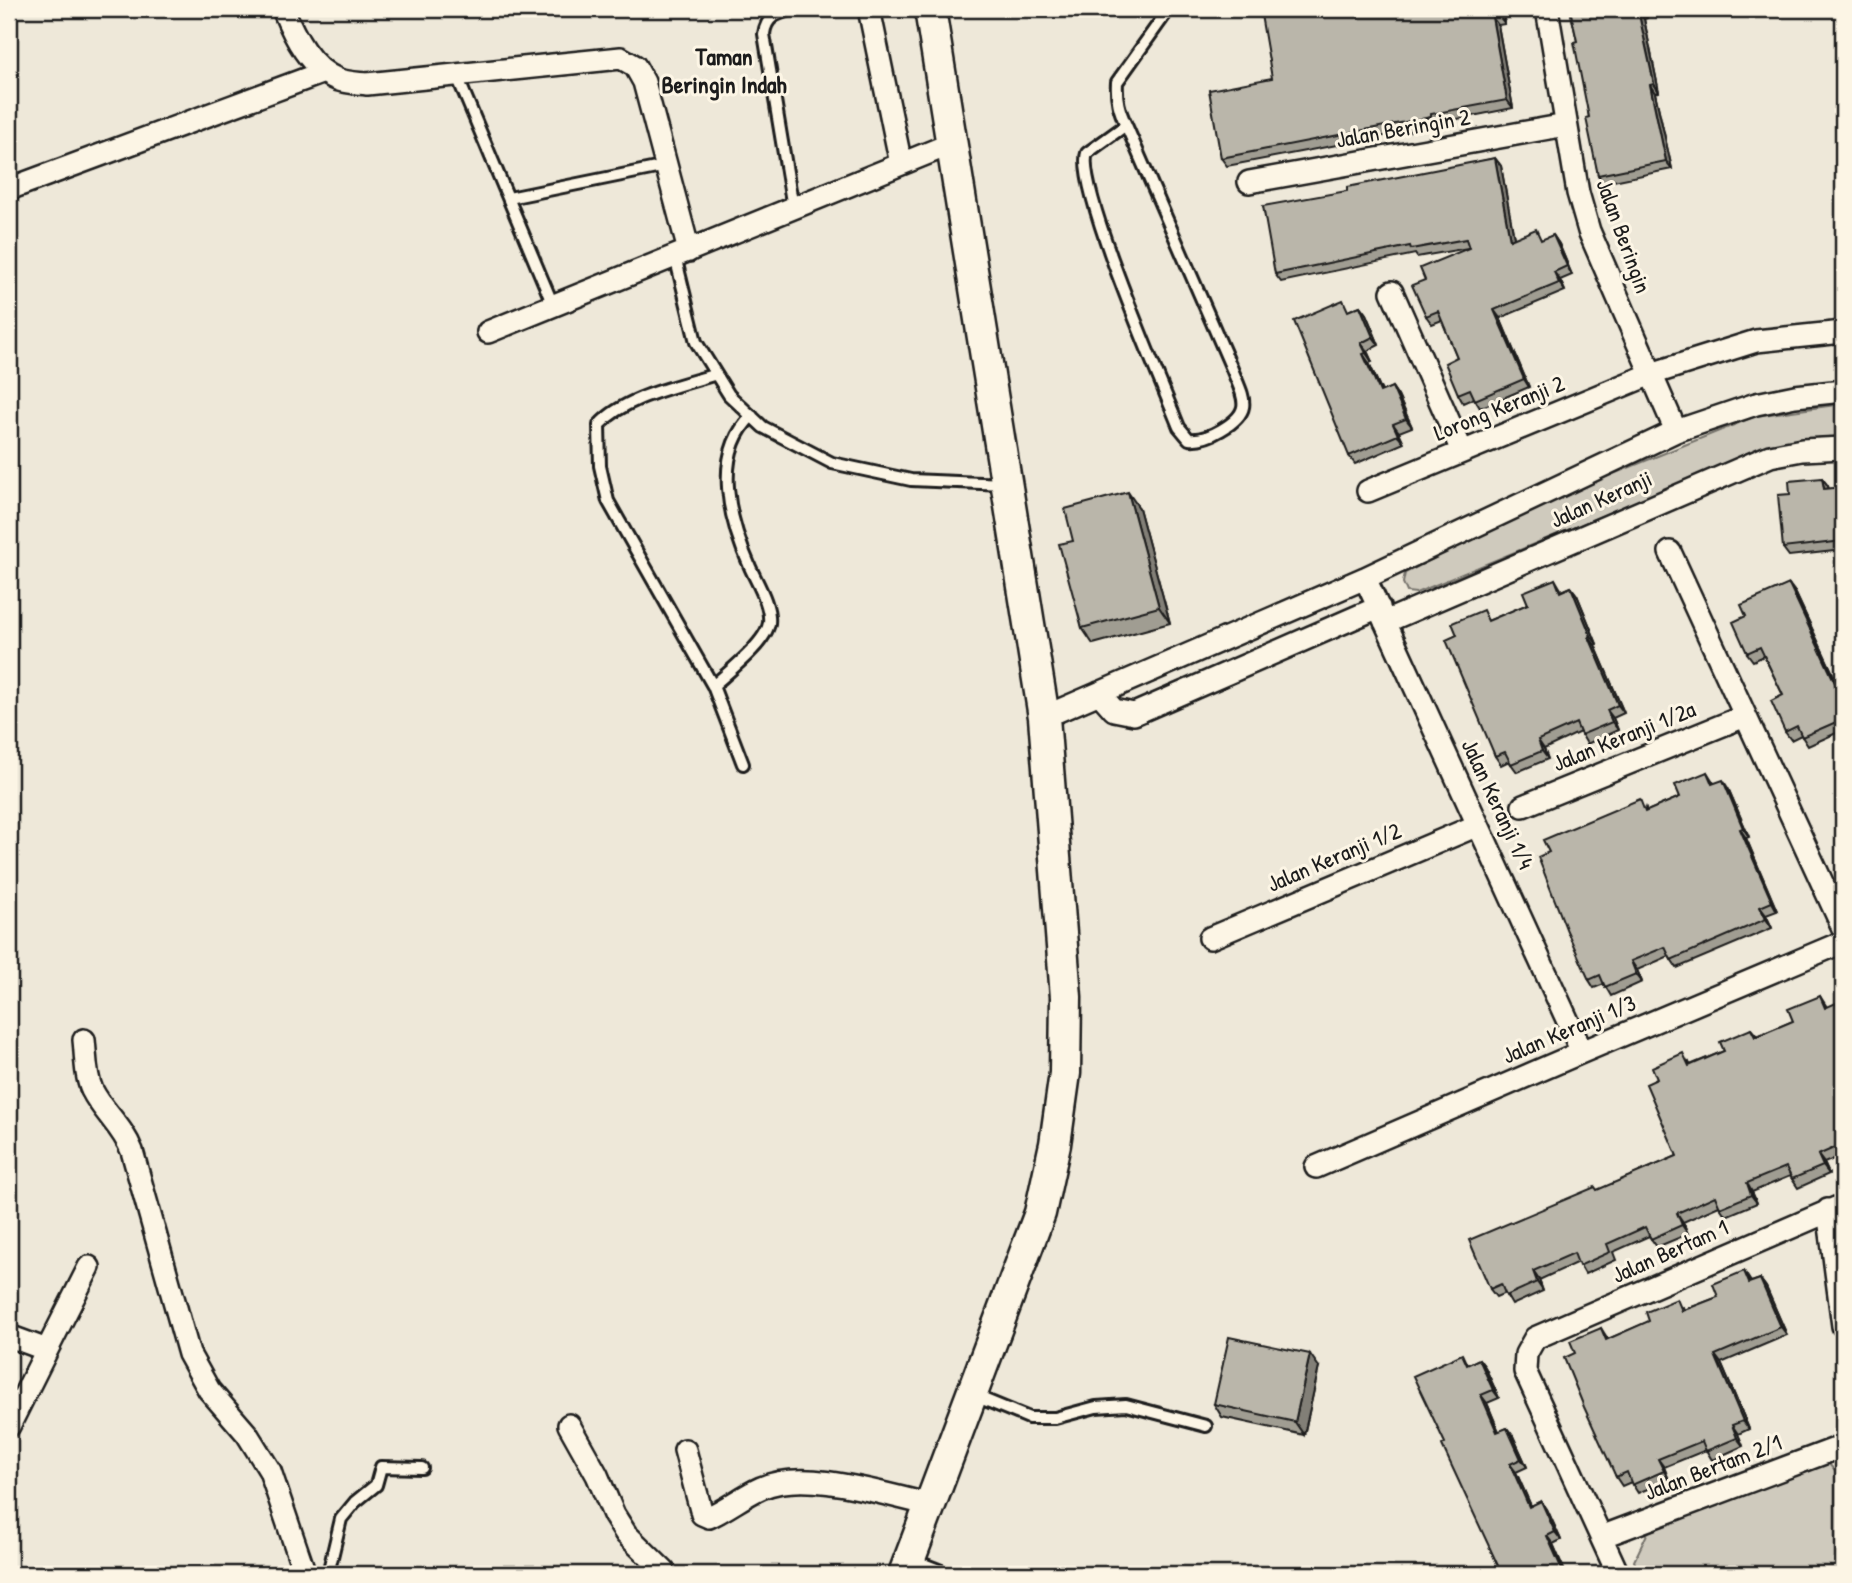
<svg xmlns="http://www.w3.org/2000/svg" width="1852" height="1583" font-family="'Patrick Hand',sans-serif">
  <rect width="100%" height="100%" fill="#eee8d9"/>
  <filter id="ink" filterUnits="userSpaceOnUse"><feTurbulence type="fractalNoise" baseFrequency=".0143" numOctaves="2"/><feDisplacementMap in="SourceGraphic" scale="14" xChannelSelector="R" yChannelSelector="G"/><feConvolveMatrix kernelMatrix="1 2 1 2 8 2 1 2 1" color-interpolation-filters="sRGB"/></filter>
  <g filter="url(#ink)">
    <path fill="#cfcabd" stroke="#76736c" stroke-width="2" d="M1843,404V440L1765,448L1416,593L1407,592L1403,583L1405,573L1549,500L1756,416Z
      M1824,1458L1840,1477L1843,1498V1574H1640L1634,1561L1648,1532Z"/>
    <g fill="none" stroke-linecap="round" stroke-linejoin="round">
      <defs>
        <path id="lane" d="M792,9C776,14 766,17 764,34L793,208
          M457,76L553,305
          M1126,125L1087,153C1075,186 1162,384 1179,427L1189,439C1200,440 1211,436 1221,430C1254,411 1244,399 1232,369L1126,125C1119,110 1116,99 1117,82L1169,9
          M509,198L666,166
          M675,256L696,342L729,395L763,427L832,463L911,480L1004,484
          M716,374C680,386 625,396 599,425L600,466L608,501L713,686L743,764
          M713,686C728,672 766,643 769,623C771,605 757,583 750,567C730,522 711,455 752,416
          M973,1395L1029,1418H1055L1096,1407L1126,1405L1206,1426
          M913,1560L949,1574
          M328,1574L341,1519L355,1502L376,1485L381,1467L422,1468"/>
        <path id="street" d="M283,9C294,36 310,69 339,80C348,83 358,83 367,84L621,58L635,66L644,82L689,251
          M869,9L901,164
          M1547,9L1578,193L1589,231L1676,431
          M1249,182L1566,125
          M9,189L324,72
          M1392,292L1462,451
          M488,332L953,143
          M1368,491L1651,374L1756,341L1843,332
          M1670,552L1843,928
          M1365,578L1582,1052
          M1385,622L1770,456L1802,450L1843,448
          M1099,693L1114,710L1134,714L1379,607
          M1044,717L1365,578L1676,431L1756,404L1795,396L1843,391
          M1523,806L1745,716
          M1210,938L1478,825
          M84,1040C86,1057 85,1075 92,1090C103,1112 123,1127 132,1151L189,1354L209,1390L247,1434L270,1471L305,1574
          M1316,1167L1582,1052L1843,942
          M1828,1210L1843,1326
          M9,1336L47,1350L9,1426
          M47,1350L89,1267
          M569,1425L597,1475L614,1515L626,1534L664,1571L665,1574
          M685,1450L702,1514L709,1517C727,1509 743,1496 761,1488C807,1468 885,1495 932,1505
          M1601,1537L1843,1446
          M1618,1574L1525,1371L1526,1354L1535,1338L1843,1205"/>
        <path id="secondary" d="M904,1574L1040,1213L1055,1144L1065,1073L1066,997L1044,717L930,9"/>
      </defs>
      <use href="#lane" stroke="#1c1c1c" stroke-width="16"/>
      <use href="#street" stroke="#1c1c1c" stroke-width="26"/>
      <use href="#secondary" stroke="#1c1c1c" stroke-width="35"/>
      <use href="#lane" stroke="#fcf5e5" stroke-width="10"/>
      <use href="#street" stroke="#fcf5e5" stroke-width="21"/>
      <use href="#secondary" stroke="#fcf5e5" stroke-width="30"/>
    </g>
    <path fill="#a09d92" stroke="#1c1c1c" stroke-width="2" d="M1502,9L1505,24L1498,25L1513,108L1437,123V126L1227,166L1221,158L1272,78Z
      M1570,9H1645L1647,18L1644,19L1659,92L1655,93L1672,169L1604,183L1598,175L1577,41Z
      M1495,158L1501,166L1514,239L1543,240L1553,235L1559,244L1572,275L1560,280L1565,291L1500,318L1529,387L1480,408L1474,398L1463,403L1458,394L1457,357L1442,320L1432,324L1426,316L1425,280L1468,248L1417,257L1415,254L1281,282L1275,274L1347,191Z
      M1360,306L1366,314L1379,345L1367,351L1372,362L1369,363L1382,392L1392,387L1398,396L1412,427L1399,432L1404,443L1355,464L1349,456L1350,310Z
      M1822,478L1828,486L1829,489L1843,487V550L1789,556L1783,548L1790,494Z
      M1139,508L1170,623L1093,644L1082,628L1073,541Z
      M1555,579L1562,591L1571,587L1577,595L1597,644L1595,645L1624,713L1613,718L1618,730L1587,744L1580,732L1544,749L1548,759L1517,772L1509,761L1501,765L1495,756L1457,635L1490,620L1528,604Z
      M1795,592L1843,695V730L1808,746L1801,735L1791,740L1785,732L1783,695L1764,656L1753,661L1747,653Z
      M1707,772L1714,783L1728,788L1749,837L1746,838L1777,911L1766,915L1772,928L1677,968L1669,956L1637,970L1642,982L1611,996L1604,984L1594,988L1589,980L1646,808L1647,811L1680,797Z
      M1820,996L1827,1007L1842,1012L1843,1015V1155L1824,1163L1829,1174L1798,1188L1790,1176L1752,1192L1757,1203L1726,1216L1719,1206L1683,1222L1688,1234L1657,1247L1649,1236L1613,1252L1616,1260L1585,1274L1578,1262L1539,1280L1543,1291L1512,1305L1505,1293L1496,1297L1490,1289L1598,1190L1677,1156L1657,1079L1689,1062L1690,1065L1724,1051L1751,1029L1757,1036L1793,1021Z
      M1744,1271L1751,1282L1760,1279L1766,1287L1787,1335L1721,1363L1749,1429L1738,1434L1743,1446L1712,1460L1706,1450L1664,1467L1669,1480L1638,1493L1631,1482L1622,1486L1616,1477L1575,1353L1601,1328L1608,1339L1683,1307L1684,1310L1718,1297Z
      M1479,1359L1485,1367L1499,1398L1487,1403L1499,1432L1507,1428L1513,1436L1527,1467L1516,1472L1531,1506L1541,1501L1547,1509L1561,1540L1553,1544L1566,1574H1502L1500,1570L1445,1443L1469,1364Z
      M1319,1367L1304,1435L1222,1417L1214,1404Z"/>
    <path fill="#827f77" stroke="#1c1c1c" stroke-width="2" d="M1498,9H1502L1505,24L1499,16Z
      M1641,9H1645L1647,18Z
      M1638,10L1644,19L1659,92L1654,84Z
      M1492,17L1498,25L1513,108L1507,100Z
      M1650,85L1655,93L1672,169L1666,161Z
      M1495,158L1501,166L1516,249L1510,240Z
      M1553,235L1559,244L1572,275L1567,266Z
      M1554,272L1560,280L1565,291L1559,283Z
      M1360,306L1366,314L1379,345L1373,337Z
      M1494,310L1500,318L1529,387L1524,379Z
      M1361,343L1367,351L1372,362L1366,353Z
      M1363,354L1369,363L1386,401L1380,392Z
      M1392,387L1398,396L1412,427L1406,419Z
      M1393,424L1399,432L1404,443L1398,435Z
      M1822,478L1828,486L1830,498L1824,489Z
      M1128,492L1139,508L1170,623L1159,607Z
      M1789,584L1795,592L1843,695V700Z
      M1571,587L1577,595L1597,644L1591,636Z
      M1589,637L1595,645L1624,713L1618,705Z
      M1607,710L1613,718L1618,730L1612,722Z
      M1538,740L1544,749L1548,759L1542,751Z
      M1723,780L1728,788L1749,837L1743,828Z
      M1740,829L1746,838L1777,911L1772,902Z
      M1760,907L1766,915L1772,928L1766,919Z
      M1631,961L1637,970L1642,982L1636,974Z
      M1818,1155L1824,1163L1829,1174L1823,1166Z
      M1747,1183L1752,1192L1757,1203L1751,1195Z
      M1677,1213L1683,1222L1688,1234L1682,1225Z
      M1533,1271L1539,1280L1543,1291L1537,1282Z
      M1760,1279L1766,1287L1787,1335L1781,1327Z
      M1310,1354L1319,1367L1304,1435L1295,1422Z
      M1715,1355L1721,1363L1749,1429L1743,1421Z
      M1479,1359L1485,1367L1499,1398L1493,1390Z
      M1481,1395L1487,1403L1503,1441L1497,1432Z
      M1732,1425L1738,1434L1743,1446L1737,1438Z
      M1507,1428L1513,1436L1527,1467L1521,1459Z
      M1658,1459L1664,1467L1669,1480L1664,1471Z
      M1510,1464L1516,1472L1535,1515L1529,1507Z
      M1541,1501L1547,1509L1561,1540L1555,1532Z
      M1547,1536L1553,1544L1566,1574H1564Z"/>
    <path fill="#bab6aa" stroke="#1c1c1c" stroke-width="2" d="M1260,9H1498L1499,16L1492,17L1507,100L1431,114V117L1221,158L1209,90L1272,78Z
      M1570,9H1641L1638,10L1654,84L1650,85L1666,161L1598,175L1586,118L1589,117L1574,42L1577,41Z
      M1495,158L1510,240L1536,229L1541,240L1553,235L1567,266L1554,272L1559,283L1494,310L1524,379L1475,400L1470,389L1458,394L1445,363L1457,357L1438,311L1426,316L1412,285L1425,280L1420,268L1469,248L1466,239L1411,249L1410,246L1275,274L1263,206L1347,191V187Z
      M1343,300L1348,311L1360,306L1373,337L1361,343L1366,353L1363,354L1380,392L1392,387L1406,419L1393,424L1398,435L1349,456L1294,321Z
      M1822,478L1824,489L1843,487V541L1783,548L1778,495L1790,494L1789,481Z
      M1128,492L1159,607L1082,628L1059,544L1073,541L1065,509Z
      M1555,579L1560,592L1571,587L1591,636L1589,637L1618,705L1607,710L1612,722L1581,735L1576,723L1538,740L1542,751L1511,764L1505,752L1495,756L1446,640L1457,635L1452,623L1483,610L1488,621L1528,604L1523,592Z
      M1789,584L1843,700V719L1802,737L1797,726L1785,732L1771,701L1783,695L1760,647L1747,653L1733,622L1746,616L1741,605Z
      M1707,772L1712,784L1723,780L1743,828L1740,829L1772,902L1760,907L1766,919L1671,960L1665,947L1631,961L1636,974L1605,987L1600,975L1589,980L1567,931L1538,857L1549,852L1543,840L1640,799L1645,812L1680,797L1675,785Z
      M1820,996L1825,1008L1836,1003L1843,1021V1144L1818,1155L1823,1166L1792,1179L1786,1167L1747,1183L1751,1195L1720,1208L1715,1196L1677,1213L1682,1225L1651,1239L1645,1227L1607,1244L1610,1252L1579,1266L1574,1253L1533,1271L1537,1282L1506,1296L1501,1284L1490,1289L1469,1240L1595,1187L1597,1190L1677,1156L1646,1084L1657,1079L1652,1067L1683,1053L1689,1066L1724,1051L1720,1042L1751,1029L1755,1037L1793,1021L1788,1009Z
      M1744,1271L1749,1283L1760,1279L1781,1327L1715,1355L1743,1421L1732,1425L1737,1438L1706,1451L1702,1441L1658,1459L1664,1471L1632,1485L1627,1472L1616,1477L1584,1407L1564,1358L1575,1353L1570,1341L1601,1328L1606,1340L1649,1321L1646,1312L1677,1299L1682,1311L1718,1297L1713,1284Z
      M1229,1337L1310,1354L1295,1422L1214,1404Z
      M1462,1354L1467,1365L1479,1359L1493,1390L1481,1395L1497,1432L1507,1428L1521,1459L1510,1464L1529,1507L1541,1501L1555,1532L1547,1536L1564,1574H1506L1503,1569L1500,1570L1442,1445L1445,1443L1413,1376Z
      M1577,1570L1579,1574H1567Z"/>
  </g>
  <g text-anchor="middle" stroke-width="6" stroke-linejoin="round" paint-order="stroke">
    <g font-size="23" fill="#1c1c1c" stroke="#fcf5e5">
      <text transform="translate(1403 128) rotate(-10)" y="8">Jalan Beringin 2</text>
      <text transform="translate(1624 236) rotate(70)" y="8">Jalan Beringin</text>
      <text transform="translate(1499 408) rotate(-22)" y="8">Lorong Keranji 2</text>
      <text transform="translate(1601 499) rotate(-24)" y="8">Jalan Keranji</text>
      <text transform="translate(1624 736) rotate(-22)" y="8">Jalan Keranji 1/2a</text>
      <text transform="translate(1498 804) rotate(65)" y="8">Jalan Keranji 1/4</text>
      <text transform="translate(1334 857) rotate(-23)" y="8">Jalan Keranji 1/2</text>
      <text transform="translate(1569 1029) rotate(-23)" y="8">Jalan Keranji 1/3</text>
      <text transform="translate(1670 1251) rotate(-24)" y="8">Jalan Bertam 1</text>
      <text transform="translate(1713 1467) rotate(-21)" y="8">Jalan Bertam 2/1</text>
    </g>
    <g font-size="24" font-weight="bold" fill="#1c1c1c" stroke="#fcf5e5">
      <text x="724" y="65">Taman<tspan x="724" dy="28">Beringin Indah</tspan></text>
    </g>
  </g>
  <rect width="1852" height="1583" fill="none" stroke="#fcf5e5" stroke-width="35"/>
  <rect x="18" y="18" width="1817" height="1548" fill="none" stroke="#1c1c1c" stroke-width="2.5" filter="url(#ink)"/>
</svg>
